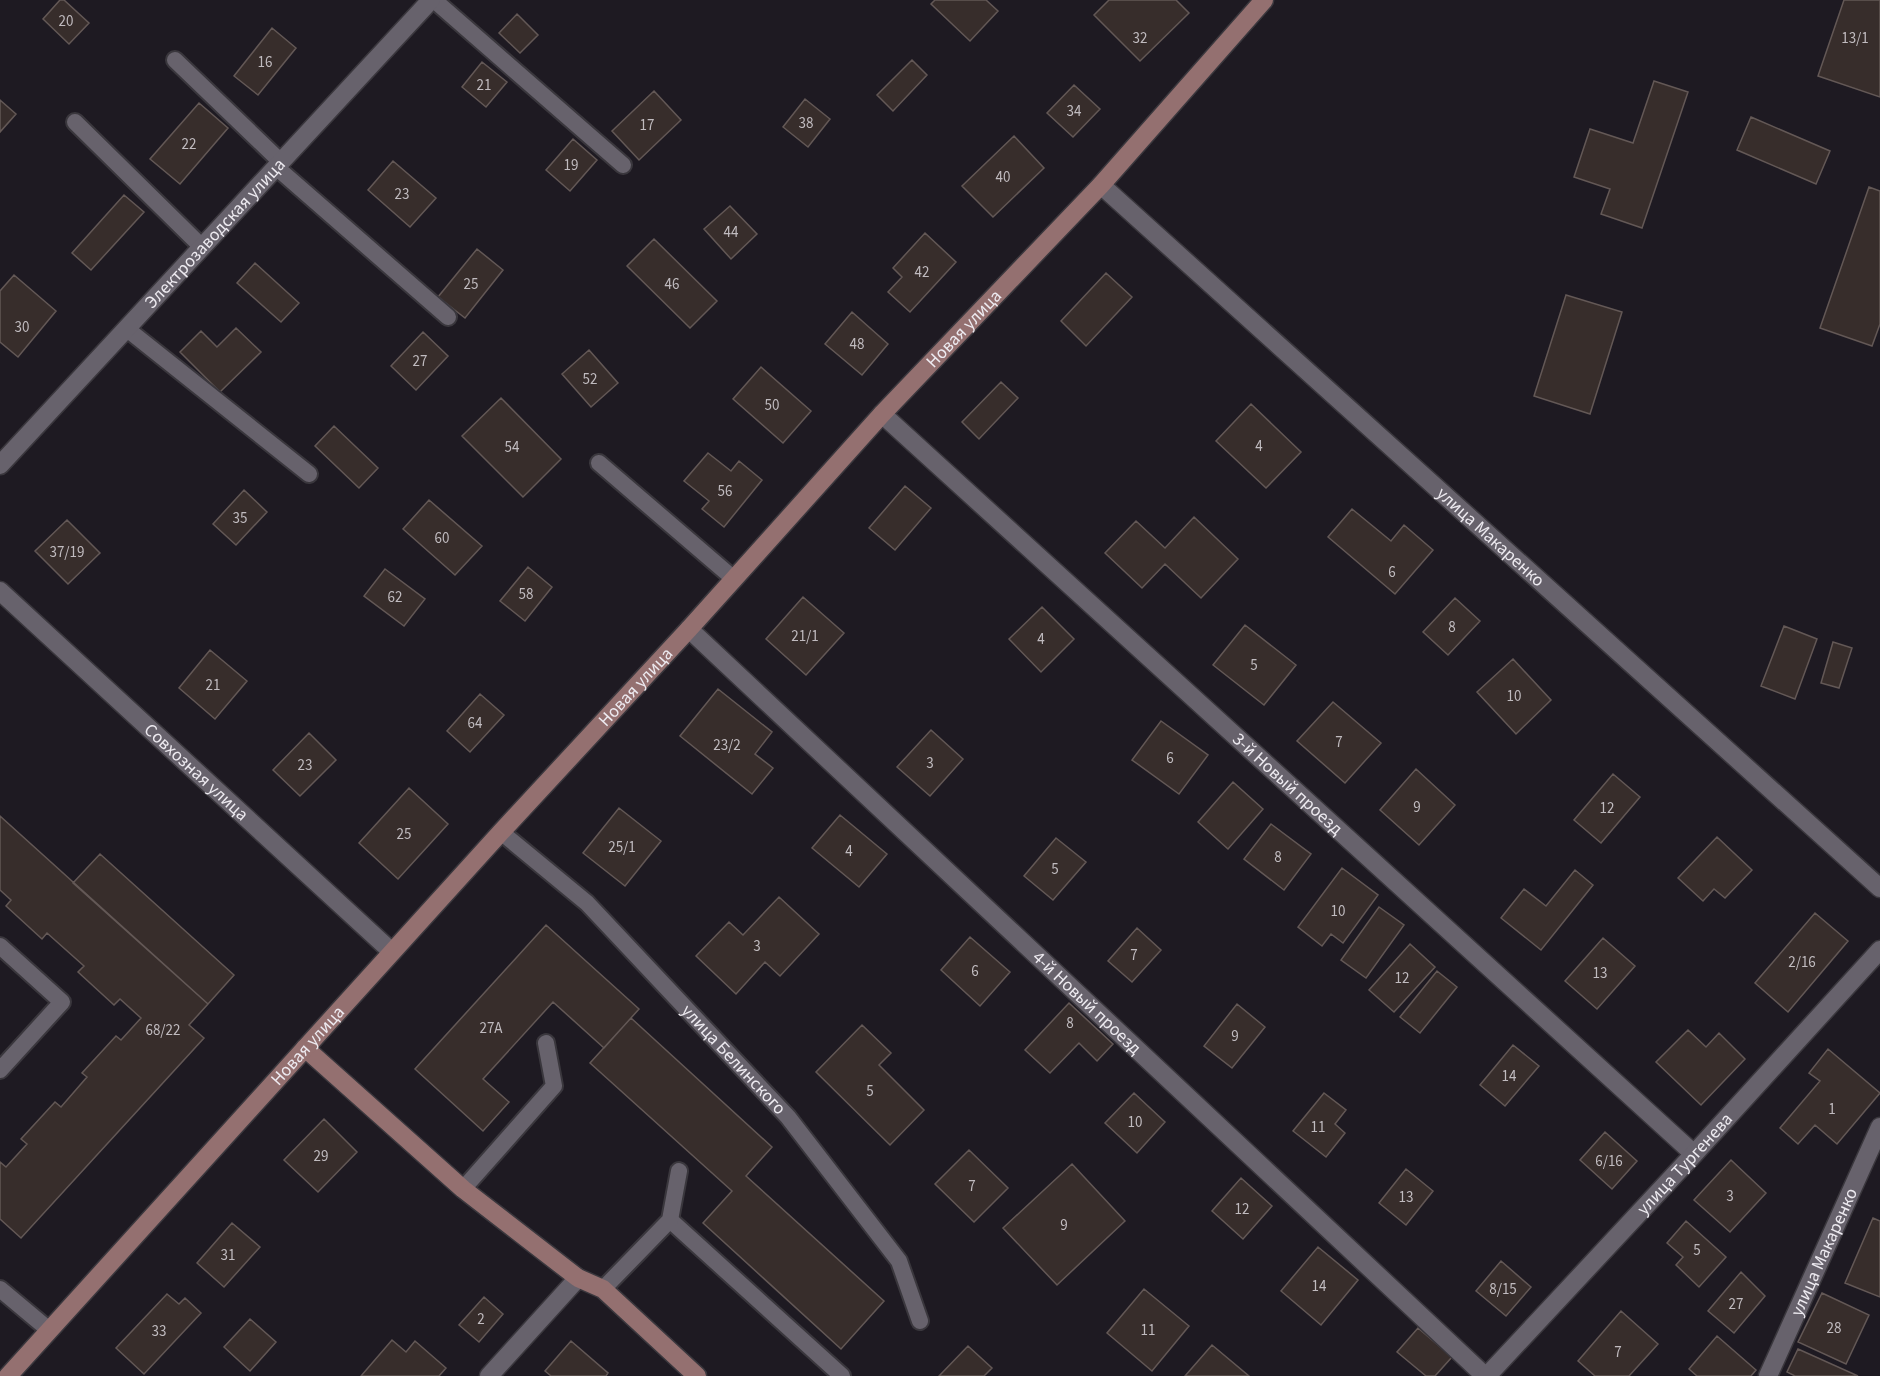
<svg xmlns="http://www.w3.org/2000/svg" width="1880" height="1376" font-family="'Source Sans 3',sans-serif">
  <rect width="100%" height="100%" fill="#1e1a22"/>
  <path fill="#372d2b" stroke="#635856" stroke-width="1.5" d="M60,0H64L89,23L69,44L43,19Z
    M935,0H986L998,11L970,41L931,4Z
    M1109,0H1176L1189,13L1140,61L1094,15Z
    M1844,0H1880V97L1818,76Z
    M517,14L538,35L520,53L499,33Z
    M272,28L296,48L258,95L234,76Z
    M912,60L927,75L893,111L877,95Z
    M482,62L507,82L486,107L462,87Z
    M1654,81L1688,92L1642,228L1601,214L1610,189L1574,177L1590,129L1633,143Z
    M1074,85L1100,109L1073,137L1047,113Z
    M654,91L681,120L639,160L612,131Z
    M805,99L830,119L808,147L783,127Z
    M0,100L16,114L0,132Z
    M199,103L228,128L180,184L150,159Z
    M1751,117L1830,151L1816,184L1737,150Z
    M1014,136L1044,168L993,217L962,186Z
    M573,139L597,160L570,191L546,170Z
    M393,161L436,198L410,227L368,190Z
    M1869,187L1880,191V324L1872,346L1820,328Z
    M124,195L144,212L91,270L72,253Z
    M730,206L757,234L731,259L704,229Z
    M925,233L956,262L910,312L888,292L902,277L893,268Z
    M654,239L717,301L690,328L627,266Z
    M477,249L503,270L465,318L438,297Z
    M255,263L299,303L281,322L237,283Z
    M1106,273L1132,297L1086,346L1061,321Z
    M14,275L56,311L18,357L0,342V291Z
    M1566,295L1622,312L1590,414L1534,396Z
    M852,312L888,344L862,375L825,344Z
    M236,328L261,352L220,392L180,352L201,331L217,347Z
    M423,332L448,356L416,390L391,366Z
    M589,350L618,383L591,407L562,374Z
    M761,367L811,411L783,443L733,399Z
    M1001,382L1018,398L979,439L962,422Z
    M501,398L561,459L523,497L462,436Z
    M1251,404L1301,452L1266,488L1216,441Z
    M334,426L378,468L359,488L315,446Z
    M708,453L731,471L739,461L762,480L724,527L702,509L709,501L684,481Z
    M905,486L931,508L895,550L869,528Z
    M244,490L267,512L236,545L213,524Z
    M429,500L482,546L455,575L403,529Z
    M1352,509L1391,541L1404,525L1433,550L1395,594L1328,537Z
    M1194,517L1238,559L1201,598L1165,564L1142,588L1105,553L1136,521L1165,548Z
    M67,520L100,553L68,584L35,551Z
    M528,567L552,587L525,621L500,601Z
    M385,569L425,599L404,626L364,596Z
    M803,597L844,633L806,675L766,639Z
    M1455,598L1480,621L1448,655L1423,632Z
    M1042,607L1074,639L1041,672L1009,639Z
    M1245,625L1296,665L1264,705L1213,665Z
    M1784,626L1817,639L1795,699L1761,686Z
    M1833,642L1852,648L1839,688L1821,683Z
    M210,650L247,681L215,719L179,688Z
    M1513,659L1551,700L1516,734L1477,692Z
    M718,689L772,732L755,754L773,768L752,794L680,736Z
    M480,694L504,715L470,752L447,731Z
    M1333,702L1381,743L1345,783L1297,741Z
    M1161,721L1208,755L1179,794L1132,760Z
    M931,730L963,759L930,796L897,767Z
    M309,733L336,760L300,796L273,770Z
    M1416,769L1455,805L1419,845L1380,810Z
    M1613,774L1640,797L1601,843L1574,820Z
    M1233,782L1263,809L1228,849L1198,822Z
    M409,788L448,824L398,879L359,843Z
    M619,808L661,841L625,886L583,853Z
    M840,815L887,854L859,887L812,848Z
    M0,816L208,1004L189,1025L204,1038L21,1238L0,1219V1162L6,1167L27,1144L21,1139L55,1102L61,1107L87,1077L82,1073L116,1036L121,1040L141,1018L120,999L114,1005L78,972L84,966L47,933L42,939L6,906L11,900L0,890Z
    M1271,824L1311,854L1284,890L1244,859Z
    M1717,837L1752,870L1725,898L1714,889L1703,901L1678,878Z
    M1056,838L1086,862L1053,900L1024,876Z
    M100,854L234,975L208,1004L73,883Z
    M1342,868L1378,895L1343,943L1331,934L1322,946L1298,927Z
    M1575,870L1593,885L1541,950L1501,918L1524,889L1546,906Z
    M779,897L819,934L780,976L765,962L736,994L696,956L729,922L743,935Z
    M1379,907L1404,925L1366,978L1341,960Z
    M1815,913L1848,941L1788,1012L1755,983Z
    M546,925L639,1009L604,1048L553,1002L483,1079L509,1102L483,1131L415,1069Z
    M1137,928L1161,950L1132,982L1108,961Z
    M970,937L1010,972L980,1006L941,970Z
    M1603,938L1635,966L1597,1009L1565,981Z
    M1410,944L1435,967L1394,1012L1369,990Z
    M1437,971L1457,987L1420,1033L1400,1017Z
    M1069,1003L1113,1044L1097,1061L1079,1043L1050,1073L1025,1050Z
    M1237,1004L1265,1027L1232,1068L1204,1046Z
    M631,1018L772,1147L746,1176L884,1301L841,1349L703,1223L732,1191L590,1063Z
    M862,1025L891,1053L879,1065L924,1110L890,1145L816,1072Z
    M1688,1030L1706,1047L1719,1033L1745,1059L1701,1105L1656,1062Z
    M1513,1045L1539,1066L1505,1106L1480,1085Z
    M1828,1049L1880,1093L1837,1144L1815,1125L1798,1144L1780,1128L1820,1081L1809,1073Z
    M1134,1093L1165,1122L1137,1153L1105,1123Z
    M1324,1093L1346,1110L1335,1124L1345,1133L1326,1157L1293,1131Z
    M324,1119L357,1152L318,1192L284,1160Z
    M1605,1132L1637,1161L1612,1189L1580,1160Z
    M969,1150L1008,1188L974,1222L935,1184Z
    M1731,1160L1766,1193L1730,1232L1694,1200Z
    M1072,1164L1125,1221L1057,1285L1003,1228Z
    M1406,1169L1433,1191L1406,1225L1379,1203Z
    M1241,1178L1272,1206L1243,1239L1212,1211Z
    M1873,1218L1880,1221V1297L1845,1283Z
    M1686,1221L1726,1257L1699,1287L1676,1265L1683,1257L1667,1243Z
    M232,1223L260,1247L224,1287L197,1263Z
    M1318,1247L1358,1280L1321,1325L1281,1291Z
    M1501,1261L1531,1287L1506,1316L1476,1291Z
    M1741,1272L1765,1296L1734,1333L1708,1311Z
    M1144,1289L1189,1326L1152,1371L1107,1333Z
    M1822,1293L1869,1315L1846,1364L1798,1342Z
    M167,1294L179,1304L185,1298L201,1313L144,1374L116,1348Z
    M484,1297L503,1314L479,1342L459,1325Z
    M1621,1311L1658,1344L1629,1376H1595L1578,1361Z
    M250,1319L276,1342L250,1371L224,1347Z
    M1418,1328L1452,1357L1435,1376H1426L1397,1352Z
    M1717,1336L1756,1370L1751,1376H1697L1689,1369Z
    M392,1340L406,1352L415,1341L446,1368L439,1376H361Z
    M571,1341L608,1373L606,1376H551L545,1371Z
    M1212,1345L1249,1376H1185Z
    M968,1346L992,1368L984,1376H939Z
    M1798,1349L1858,1376H1795L1787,1372Z"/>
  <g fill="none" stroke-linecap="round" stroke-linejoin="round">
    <defs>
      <g id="lane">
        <path d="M434,0L623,165"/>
        <path d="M175,60L281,162"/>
        <path d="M75,122L202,247"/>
        <path d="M276,167L448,317"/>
        <path d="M127,329L309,474"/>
        <path d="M599,463L734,579"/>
        <path id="s1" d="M501,832L587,903L788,1117L899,1261L920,1321"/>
        <path d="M0,946L62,1002L0,1070"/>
        <path d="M463,1189L554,1086L546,1043"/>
        <path d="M670,1220L842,1376"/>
        <path d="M0,1289L49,1330"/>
        <path d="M603,1289L670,1220L679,1171"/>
      </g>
      <g id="street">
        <path id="s2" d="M1101,185L1880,888"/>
        <path id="s3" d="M882,414L1694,1154"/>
        <path id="s4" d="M0,465L431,0"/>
        <path id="s5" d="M0,591L392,952"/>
        <path id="s6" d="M689,629L1485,1376"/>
        <path d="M489,1376L578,1278"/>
        <path id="s7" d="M1487,1376L1694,1154L1880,950"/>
        <path id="s8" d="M1768,1376L1880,1127"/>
      </g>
      <g id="secondary">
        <path d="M305,1048L463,1189L578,1278L603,1289L697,1376"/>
        <path id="s9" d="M8,1376L501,832L689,629L882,414L1101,185L1264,0"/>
      </g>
    </defs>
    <use href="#lane" stroke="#3a373d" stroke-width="20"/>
    <use href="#street" stroke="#3a373d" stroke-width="21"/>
    <use href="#secondary" stroke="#3a373d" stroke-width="21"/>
    <use href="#lane" stroke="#67626c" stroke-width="16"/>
    <use href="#street" stroke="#67626c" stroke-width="18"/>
    <use href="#secondary" stroke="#947070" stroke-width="18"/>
  </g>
  <g text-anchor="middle" stroke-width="4.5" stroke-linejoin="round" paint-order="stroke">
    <g font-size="15" fill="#c0bbbf">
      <text x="66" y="26">20</text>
      <text x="1140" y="43">32</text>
      <text x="1855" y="43">13/1</text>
      <text x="265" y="67">16</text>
      <text x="484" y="90">21</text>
      <text x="1074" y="116">34</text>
      <text x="806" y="128">38</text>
      <text x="647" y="130">17</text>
      <text x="189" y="149">22</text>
      <text x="571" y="170">19</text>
      <text x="1003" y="182">40</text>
      <text x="402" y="199">23</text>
      <text x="731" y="237">44</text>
      <text x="922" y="277">42</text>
      <text x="471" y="289">25</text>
      <text x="672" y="289">46</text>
      <text x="22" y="332">30</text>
      <text x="857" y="349">48</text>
      <text x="420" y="366">27</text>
      <text x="590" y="384">52</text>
      <text x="772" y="410">50</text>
      <text x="1259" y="451">4</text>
      <text x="512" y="452">54</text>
      <text x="725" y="496">56</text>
      <text x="240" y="523">35</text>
      <text x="442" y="543">60</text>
      <text x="67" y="557">37/19</text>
      <text x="1392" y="577">6</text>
      <text x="526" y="599">58</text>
      <text x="395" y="602">62</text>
      <text x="1452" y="632">8</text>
      <text x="805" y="641">21/1</text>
      <text x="1041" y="644">4</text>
      <text x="1254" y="670">5</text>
      <text x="213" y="690">21</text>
      <text x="1514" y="701">10</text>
      <text x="475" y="728">64</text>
      <text x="1339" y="747">7</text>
      <text x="727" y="750">23/2</text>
      <text x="1170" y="763">6</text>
      <text x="930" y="768">3</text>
      <text x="305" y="770">23</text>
      <text x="1417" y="812">9</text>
      <text x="1607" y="813">12</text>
      <text x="404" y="839">25</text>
      <text x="622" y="852">25/1</text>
      <text x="849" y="856">4</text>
      <text x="1278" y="862">8</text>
      <text x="1055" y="874">5</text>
      <text x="1338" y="916">10</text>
      <text x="757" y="951">3</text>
      <text x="1134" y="960">7</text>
      <text x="1802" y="967">2/16</text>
      <text x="975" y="976">6</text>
      <text x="1600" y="978">13</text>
      <text x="1402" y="983">12</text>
      <text x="1070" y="1028">8</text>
      <text x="491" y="1033">27А</text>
      <text x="163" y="1035">68/22</text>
      <text x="1235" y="1041">9</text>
      <text x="1509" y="1081">14</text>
      <text x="870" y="1096">5</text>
      <text x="1832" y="1114">1</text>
      <text x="1135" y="1127">10</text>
      <text x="1318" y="1132">11</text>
      <text x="321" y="1161">29</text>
      <text x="1609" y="1166">6/16</text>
      <text x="972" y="1191">7</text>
      <text x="1730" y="1201">3</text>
      <text x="1406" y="1202">13</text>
      <text x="1242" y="1214">12</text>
      <text x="1064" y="1230">9</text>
      <text x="1697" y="1255">5</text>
      <text x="228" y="1260">31</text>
      <text x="1319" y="1291">14</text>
      <text x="1503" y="1294">8/15</text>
      <text x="1736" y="1309">27</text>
      <text x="481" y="1324">2</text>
      <text x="1834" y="1333">28</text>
      <text x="1148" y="1335">11</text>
      <text x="159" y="1336">33</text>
      <text x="1618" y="1357">7</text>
    </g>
    <g font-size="18" fill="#edeaf0" stroke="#070609">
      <text dy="6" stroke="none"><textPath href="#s4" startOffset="316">Электрозаводская улица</textPath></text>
      <text dy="6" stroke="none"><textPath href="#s9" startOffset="1418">Новая улица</textPath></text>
      <text dy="6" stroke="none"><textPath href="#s2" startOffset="525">улица Макаренко</textPath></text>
      <text dy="6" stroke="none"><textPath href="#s9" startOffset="932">Новая улица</textPath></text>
      <text dy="6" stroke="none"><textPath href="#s5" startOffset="267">Совхозная улица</textPath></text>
      <text dy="6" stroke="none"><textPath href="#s3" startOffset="549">3-й Новый проезд</textPath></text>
      <text dy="6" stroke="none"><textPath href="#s6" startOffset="546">4-й Новый проезд</textPath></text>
      <text dy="6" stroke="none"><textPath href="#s9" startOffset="446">Новая улица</textPath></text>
      <text dy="6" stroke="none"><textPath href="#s1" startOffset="326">улица Белинского</textPath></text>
      <text dy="6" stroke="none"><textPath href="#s7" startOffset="290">улица Тургенева</textPath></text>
      <text dy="6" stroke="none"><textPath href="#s8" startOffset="136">улица Макаренко</textPath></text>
    </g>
  </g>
</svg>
